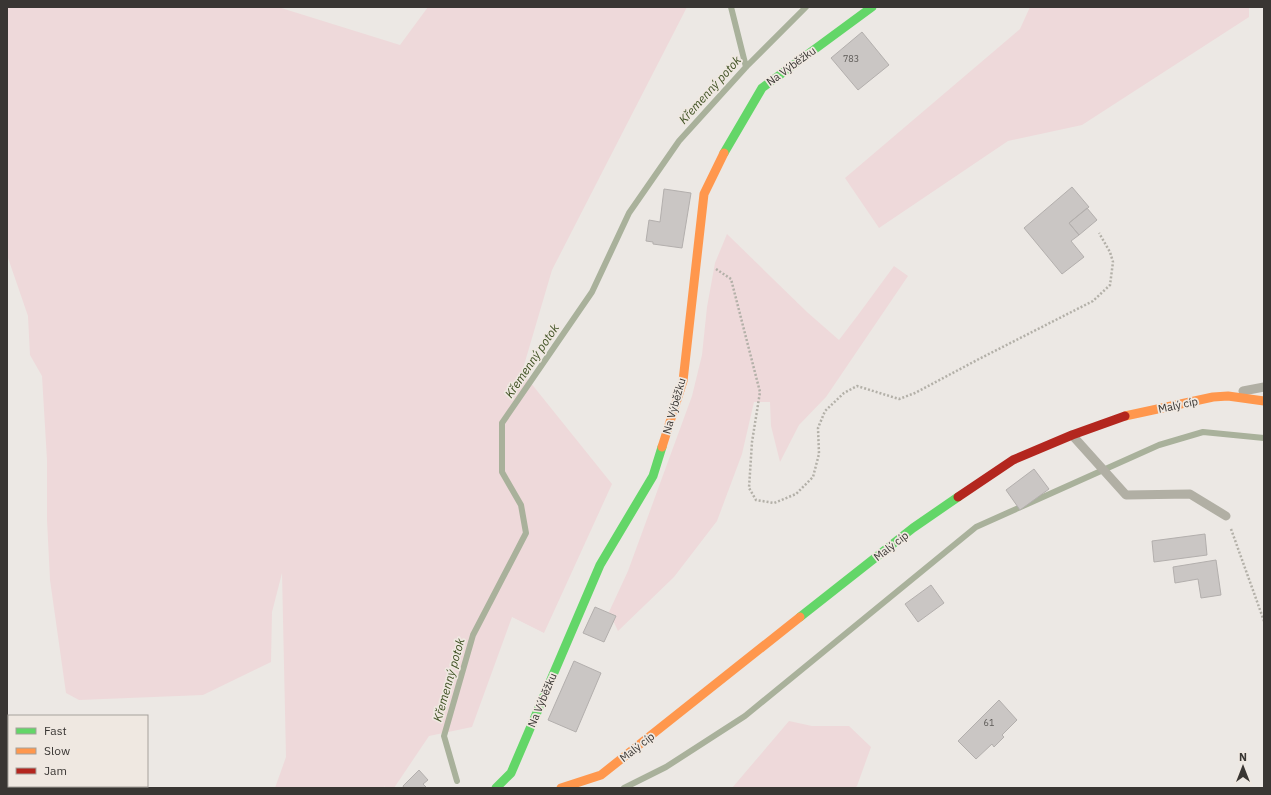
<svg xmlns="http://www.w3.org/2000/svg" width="1271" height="795" font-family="'IBM Plex Sans',sans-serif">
  <rect width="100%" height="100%" fill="#ece8e4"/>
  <path fill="#eed9da" d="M7,7H278L400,45L428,7H687L552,270L522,372L612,484L544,633L512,617L472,727L429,736L394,788H384L385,785L383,788H275L286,757L282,573L272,612L271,662L203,695L79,700L66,693L50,580L47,520V460L42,376L30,355L28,316L7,255Z
    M1030,7H1249V17L1082,125L1008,141L879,228L845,178L1020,29Z
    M727,234L807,312L839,340L858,315L894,266L908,276L826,397L799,425L780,462L771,426L770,402H754L742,454L717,521L674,577L618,631L609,612L628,571L692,396L702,355L707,307L715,263Z
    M789,721L812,726H849L871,747L857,786L855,788H732Z"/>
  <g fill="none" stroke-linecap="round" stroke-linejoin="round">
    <path stroke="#a9b19b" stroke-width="6" d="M731,7L746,67
      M457,781L444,736L473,635L526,533L521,505L502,472V423L592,292L629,213L679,141L746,67L806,7
      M624,788L666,767L745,716L976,527L1159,445L1203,432L1264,438"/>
  </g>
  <path fill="#cac6c4" stroke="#b3afad" d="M862,32L889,65L858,90L831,58Z
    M1072,187L1089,207L1069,223L1079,235L1071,241L1084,257L1062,274L1024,228Z
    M664,189L691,193L682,248L653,244V242L646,241L649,220L660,222Z
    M1087,208L1097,220L1079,235L1069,223Z
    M1034,469L1049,489L1020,510L1006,490Z
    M1205,534L1207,555L1154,562L1152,541Z
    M1216,560L1221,595L1201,598L1198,579L1175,583L1173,567Z
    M931,585L944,603L918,622L905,604Z
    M595,607L616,616L604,642L583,633Z
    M574,661L601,673L576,732L548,720Z
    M999,700L1017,720L1002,735L1004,737L994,747L992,744L976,759L958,741Z
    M419,770L428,780L423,784L427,788H404L403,786Z"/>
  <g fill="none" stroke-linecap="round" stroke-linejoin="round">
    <path stroke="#b3b0a8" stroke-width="2.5" stroke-dasharray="2 2" stroke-linecap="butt" d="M716,269L731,279L760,392L752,442L749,488L756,500L774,503L796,494L813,477L819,454L818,428L825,411L844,393L857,386L899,399L915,393L979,359L1093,301L1110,285L1113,262L1110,252L1099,233
      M1231,529L1264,621"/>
    <path stroke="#b1afa4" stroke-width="9" d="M1243,391L1264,387
      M1072,435L1126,495L1190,494L1226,516"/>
    <path stroke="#63d668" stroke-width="9" d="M724,153L762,88L872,7
      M800,617L913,528L958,497
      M496,788L511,773L600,565L653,476L662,447"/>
    <path stroke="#ff974d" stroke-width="9" d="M1125,416L1213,397L1228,396L1264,401
      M662,447L683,381L704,194L724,153
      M561,788L601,775L800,617"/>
    <path stroke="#b3261e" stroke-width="9" d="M958,497L1013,460L1072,435L1125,416"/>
  </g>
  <g text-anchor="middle" stroke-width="3.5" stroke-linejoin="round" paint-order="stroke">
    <g font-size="9" fill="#5d5a57">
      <text x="851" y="62">783</text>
      <text x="989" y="726">61</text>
    </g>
    <g font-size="11" fill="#393633" stroke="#efe8e1">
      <text transform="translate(791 66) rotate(-36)" y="4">Na Výběžku</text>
      <text transform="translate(1178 405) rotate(-12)" y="4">Malý cíp</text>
      <text transform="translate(674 406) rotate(-74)" y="4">Na Výběžku</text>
      <text transform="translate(891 546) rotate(-38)" y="4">Malý cíp</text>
      <text transform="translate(542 700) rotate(-67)" y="4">Na Výběžku</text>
      <text transform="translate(637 747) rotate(-38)" y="4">Malý cíp</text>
    </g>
    <g font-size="12" font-style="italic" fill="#3f5123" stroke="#efe8e1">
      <text transform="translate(710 90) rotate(-48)" y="4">Křemenný potok</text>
      <text transform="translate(532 361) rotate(-56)" y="4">Křemenný potok</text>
      <text transform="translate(449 680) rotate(-74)" y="4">Křemenný potok</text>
    </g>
  </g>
  <rect width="1271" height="795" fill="none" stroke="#393633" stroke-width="16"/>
  <rect x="8" y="715" width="140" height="72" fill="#efe8e1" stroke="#a6a19b"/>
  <rect x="16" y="728" width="20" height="6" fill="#63d668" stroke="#a6a19b"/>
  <text x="44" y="735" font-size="12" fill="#393633">Fast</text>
  <rect x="16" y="748" width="20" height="6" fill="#ff974d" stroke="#a6a19b"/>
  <text x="44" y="755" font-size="12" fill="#393633">Slow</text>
  <rect x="16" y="768" width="20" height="6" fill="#b3261e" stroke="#a6a19b"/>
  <text x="44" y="775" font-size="12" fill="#393633">Jam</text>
  <g transform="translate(1243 767)" stroke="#efe8e1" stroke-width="3" paint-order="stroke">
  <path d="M0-3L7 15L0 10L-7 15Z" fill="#393633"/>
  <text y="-6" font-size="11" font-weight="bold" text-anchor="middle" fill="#393633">N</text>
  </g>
</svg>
